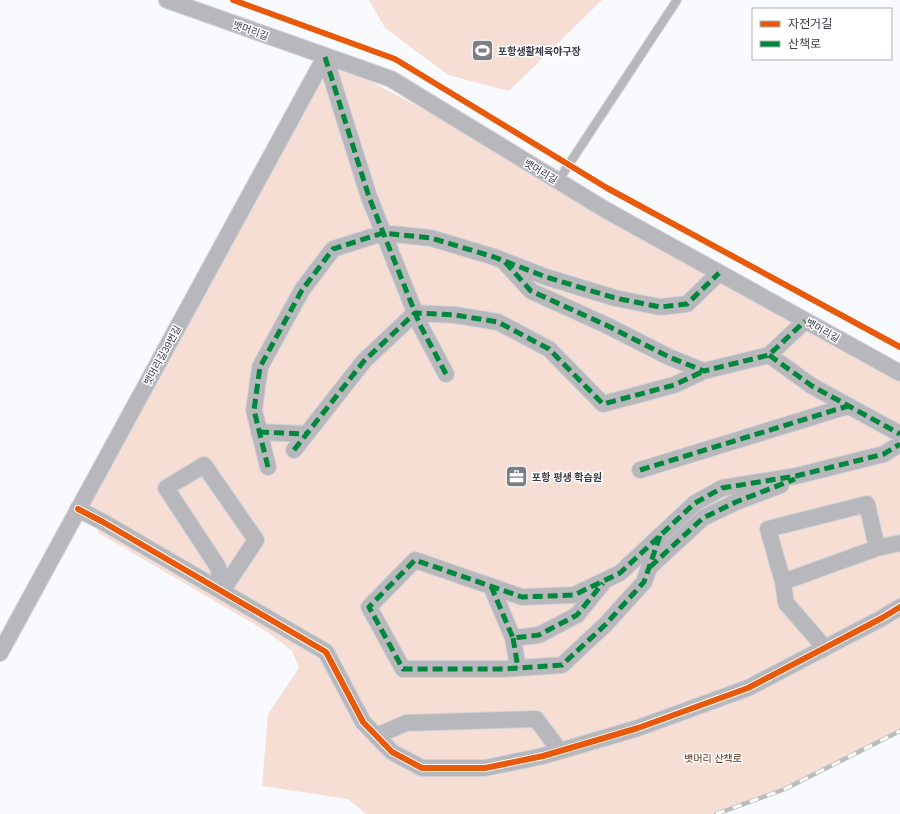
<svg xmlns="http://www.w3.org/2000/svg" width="900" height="814" font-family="Arial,'Noto Sans KR',sans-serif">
  <rect width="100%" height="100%" fill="#f9fafe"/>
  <path fill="#f7ded5" d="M369,0H602L509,91L448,75L385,28Z
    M325,57L558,181L900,373V731L785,789L716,814H366L348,799L262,786L268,714L299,668L292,651L269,633L97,532L103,522L78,509Z"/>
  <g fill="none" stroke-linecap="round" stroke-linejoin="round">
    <defs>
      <path id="lane" d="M558,181L677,0"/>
      <path id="street" d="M167,0L391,79L604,209L900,373
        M325,57L369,197L420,325L446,374
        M506,264L531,291L608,326L669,357L704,371L769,355L805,321
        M769,355L812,386L900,434
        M259,432L307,434
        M294,450L364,361L415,313L455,315L498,322L549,349L603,404L674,385L704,371
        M204,465L256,540L222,591L218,567L166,488Z
        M268,467L254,410L260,367L302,290L333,249L383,233L431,238L494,257L546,277L615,298L660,307L687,304L719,273
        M640,470L848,406
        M78,509L103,522L326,652L363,722L392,752L422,768H485L543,756L638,728L748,688L882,618L900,607
        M660,536L644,582L605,625L562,665L504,669H403L369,607L415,560L522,597L574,595L620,573L695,503L722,488L796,476L884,454L900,444
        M650,567L703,518L736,502L781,485
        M783,582L877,548
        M491,586L513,638L539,635L577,615L602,584
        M513,638L518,668
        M825,648L786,603L783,582L768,529L867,504L877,548L900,543
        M0,653L325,57
        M376,736L406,723L536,719L560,751"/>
    </defs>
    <use href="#lane" stroke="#d3d4d8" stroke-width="10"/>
    <use href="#street" stroke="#d3d4d8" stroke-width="18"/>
    <use href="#lane" stroke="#b8b8bc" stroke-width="8"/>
    <use href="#street" stroke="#b8b8bc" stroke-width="16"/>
    <defs>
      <path id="rail" d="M716,814L785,789L900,731"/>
    </defs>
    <use href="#rail" stroke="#bbbcc0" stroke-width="4.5"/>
    <use href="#rail" stroke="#fff" stroke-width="3" stroke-dasharray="9" stroke-linecap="butt"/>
    <path stroke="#00873e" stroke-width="5" stroke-dasharray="10 5" stroke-linecap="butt" d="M325,57L369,197L420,325L446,374
      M505,262L531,291L608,326L669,357L704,371L769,355L805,321
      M769,355L812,386L900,434
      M259,432L307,434
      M294,450L364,361L415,313L455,315L498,322L549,349L603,404L674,385L704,371
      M268,467L254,410L260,367L302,290L333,249L383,233L431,238L494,257L546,277L615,298L660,307L687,304L719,273
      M640,470L848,406
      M660,536L644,582L605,625L562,665L504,669H403L369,607L415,560L522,597L574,595L620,573L695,503L722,488L796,476L884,454L900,444
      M650,567L703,518L736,502L795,479
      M491,586L513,638L539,635L577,615L603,583
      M513,638L518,668"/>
    <defs>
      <path id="cycleway" d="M233,0L395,59L607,188L900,347
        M78,509L103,522L326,652L363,722L392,752L422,768H485L543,756L638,728L748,688L882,618L900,607"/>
    </defs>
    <use href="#cycleway" stroke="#fff" stroke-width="8"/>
    <use href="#cycleway" stroke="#e8590c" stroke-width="6"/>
  </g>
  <defs>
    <symbol id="stadium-square" viewBox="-11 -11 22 22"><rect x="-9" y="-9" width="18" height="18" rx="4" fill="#7c7d86" stroke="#fff"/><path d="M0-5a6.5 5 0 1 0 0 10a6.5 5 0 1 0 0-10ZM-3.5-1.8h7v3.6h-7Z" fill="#fff"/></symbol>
    <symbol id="office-square" viewBox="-11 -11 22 22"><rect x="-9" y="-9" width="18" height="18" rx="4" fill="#7c7d86" stroke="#fff"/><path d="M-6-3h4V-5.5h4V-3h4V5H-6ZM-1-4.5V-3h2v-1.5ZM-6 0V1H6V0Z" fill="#fff"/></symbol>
  </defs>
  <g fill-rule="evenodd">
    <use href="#stadium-square" x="470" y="38" width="25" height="25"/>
    <use href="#office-square" x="504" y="464" width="25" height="25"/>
  </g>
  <g text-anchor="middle" stroke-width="3" stroke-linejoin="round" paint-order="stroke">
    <g font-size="10" fill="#393a45" stroke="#fff">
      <text transform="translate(251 30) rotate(20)" y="4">뱃머리길</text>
      <text transform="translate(541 171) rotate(31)" y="4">뱃머리길</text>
      <text transform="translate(823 330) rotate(29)" y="4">뱃머리길</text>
      <text transform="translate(162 355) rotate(-61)" y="4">뱃머리길39번길</text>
    </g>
    <g font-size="10" font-weight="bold" fill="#393a45" stroke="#fff" text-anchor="start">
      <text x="498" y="55">포항생활체육야구장</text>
      <text x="532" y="481">포항 평생 학습원</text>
    </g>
    <g font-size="10" fill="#5b2a12" stroke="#fff">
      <text x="713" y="762">뱃머리 산책로</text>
    </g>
  </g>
  <rect x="752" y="8" width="140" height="52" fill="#ffffff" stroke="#b0b0b5"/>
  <rect x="760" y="21" width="20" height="6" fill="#e8590c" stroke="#b0b0b5"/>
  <text x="788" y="28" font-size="12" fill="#393a45">자전거길</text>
  <rect x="760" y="41" width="20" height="6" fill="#00873e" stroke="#b0b0b5"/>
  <text x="788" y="48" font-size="12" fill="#393a45">산책로</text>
</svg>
